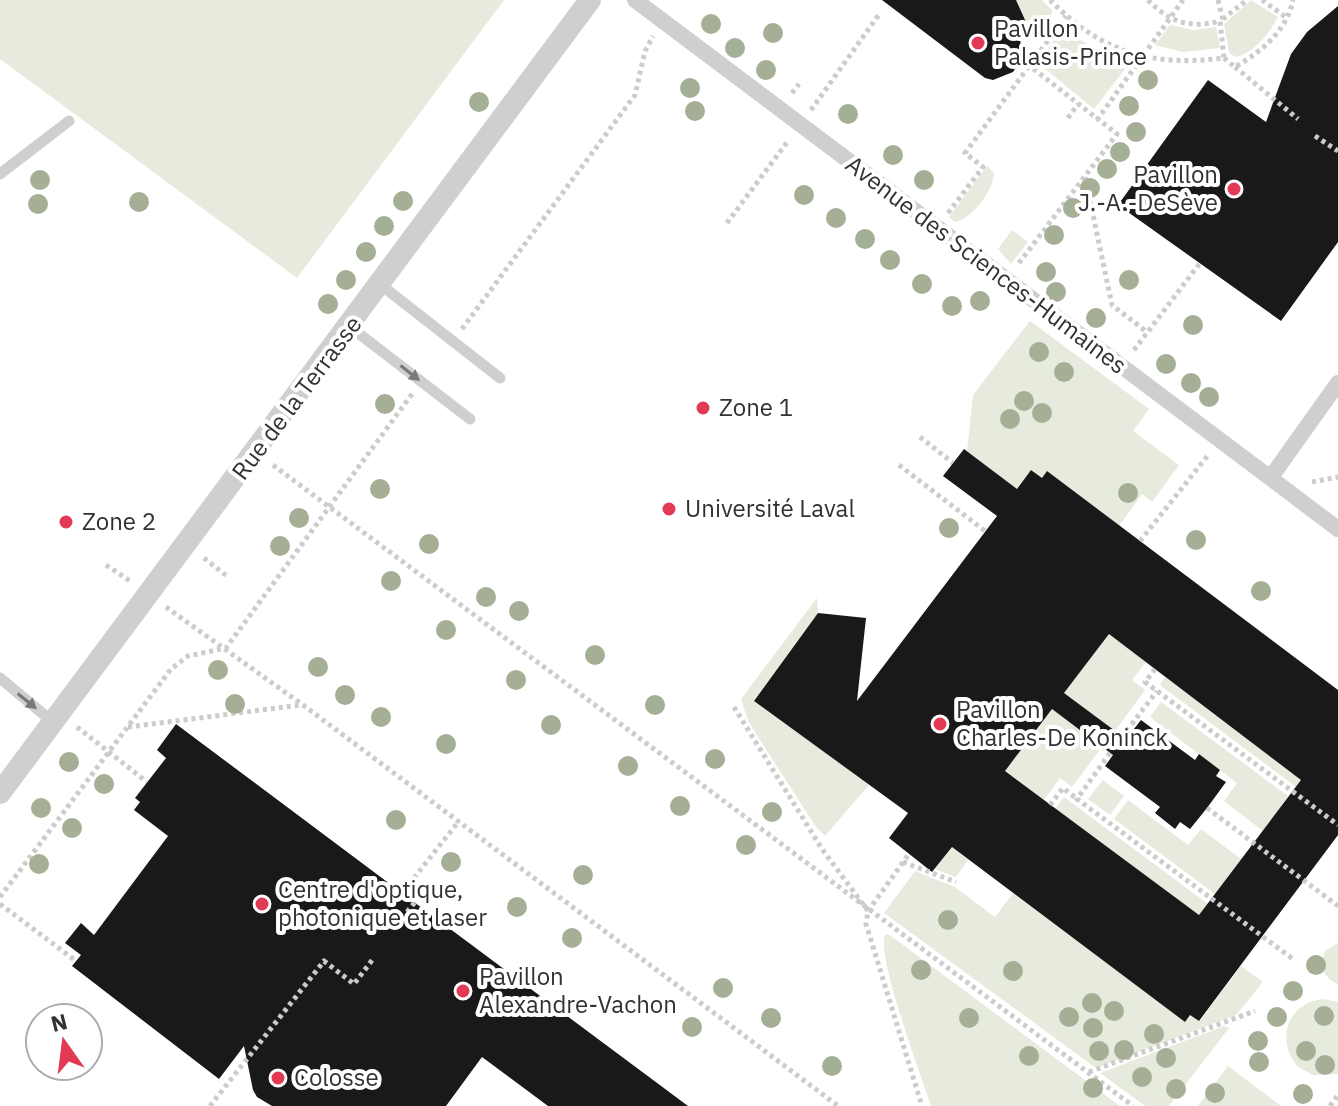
<svg xmlns="http://www.w3.org/2000/svg" width="1338" height="1106" font-family="'IBM Plex Sans',sans-serif">
  <rect width="100%" height="100%" fill="#fff"/>
  <path fill="#e6ebde" d="M0,0H504L297,278L0,59Z
    M1016,0H1042L1052,10L1051,22L1032,34Z
    M1251,0L1278,17C1269,34 1255,52 1236,57L1229,53L1224,24Z
    M1170,25L1193,30L1216,27L1220,48L1183,52L1155,45Z
    M1061,30L1128,65L1094,109L1043,67L1042,57Z
    M987,166L994,173C994,190 971,220 955,222L949,217Z
    M1012,230L1028,242L1011,264L998,249Z
    M1030,321L1149,409L1133,431L1179,465L1152,502L1142,494L1119,526L1046,472L1042,478L1031,470L1017,489L967,451L973,395Z
    M817,598L818,613L754,700L869,785L825,836L816,827L749,723L741,699Z
    M1109,634L1146,662L1132,680L1145,690L1115,731L1064,693Z
    M1165,677L1301,780L1296,787L1160,685Z
    M1161,702L1288,796L1263,831L1224,801L1237,783L1150,717Z
    M1052,709L1102,747L1072,787L1060,778L1044,800L1005,771Z
    M1103,780L1124,796L1110,815L1088,799Z
    M1064,797L1208,904L1199,915L1055,809Z
    M1128,800L1188,845L1201,829L1241,859L1215,894L1114,819Z
    M952,847L968,860L956,877L935,869Z
    M915,871L955,887L995,917L1013,893L1185,1022L1190,1015L1200,1021L1241,966L1263,982L1236,1015L1096,1068L884,913Z
    M886,934L891,936L1120,1106H931C923,1081 873,948 886,934Z
    M1338,943V984C1323,978 1319,966 1325,951Z
    M1323,999L1338,1002V1074L1313,1075L1298,1067C1275,1040 1287,1003 1323,999Z
    M1224,1026L1229,1028L1169,1106H1145L1100,1073Z
    M1228,1066L1281,1106H1198Z"/>
  <path fill="#191919" fill-rule="evenodd" d="M882,0H1016L1031,33L1020,37L1022,58L1013,72L993,80L985,78Z
    M1338,6V242L1281,321L1118,205L1208,80L1266,122L1291,54L1307,32Z
    M964,449L1017,489L1031,470L1042,478L1047,471L1338,690V835L1199,1021L1190,1015L1185,1022L952,847L932,872L889,838L908,813L754,701L818,613L866,618L857,701L997,516L943,476ZM1109,634L1301,780L1199,915L1005,771L1052,709L1113,755L1105,766L1160,807L1155,813L1175,829L1180,822L1190,829L1207,808L1226,782L1216,776L1220,770L1199,754L1195,760L1141,720L1126,739L1064,693Z
    M176,724L418,905L688,1106H548L482,1057L446,1106H272L257,1097L253,1090L244,1046L219,1079L72,966L81,955L65,943L81,923L94,935L168,836L134,810L140,802L135,798L166,758L157,750Z"/>
  <g fill="none" stroke-linecap="round" stroke-linejoin="round">
    <path stroke="#ccc" stroke-width="5" stroke-dasharray="4 4" stroke-linecap="butt" d="M1050,0C1102,53 1152,67 1224,58L1220,21L1247,0
      M1148,0C1169,22 1190,29 1220,21
      M1218,0L1223,20
      M1262,0L1287,18
      M1224,58L1235,67C1262,51 1286,32 1293,0
      M1235,67L1298,119
      M792,93L799,84
      M811,110L880,13
      M1068,118L1078,104
      M1097,120L1183,0
      M1315,136L1338,151
      M1085,177L1112,305L1147,332
      M948,213L983,167L965,153L1066,16
      M727,223L788,141
      M1019,263L1117,134L1031,67
      M462,329L635,95L645,51L653,36
      M1134,350L1200,263
      M920,437L953,463
      M273,465L1133,1106
      M899,465L985,531
      M1312,482L1338,477
      M1140,541L1209,454
      M204,558L228,577
      M106,565L130,581
      M166,607L303,705L838,1106
      M1155,669L1145,682L1338,825
      M734,707L822,849L868,911L866,924L922,1106
      M77,727L147,782
      M128,727L301,705
      M1122,737L1157,691
      M1110,753L1077,799L1293,959
      M1050,805L1063,788L1077,799
      M1207,808L1338,906
      M903,862L956,882
      M0,897L171,669L188,656L226,648L412,394
      M0,904L76,961
      M868,911L909,854
      M407,912L423,892L410,883L459,821
      M1089,1072L1255,1011
      M210,1106L324,961L354,984L373,959
      M1330,1106L1338,1095"/>
    <path stroke="#cfcfcf" stroke-width="11" d="M0,174L69,121
      M381,285L500,378
      M349,326L470,419
      M0,678L54,723"/>
    <path stroke="#cfcfcf" stroke-width="16" d="M635,0L1338,529
      M1271,477L1338,383"/>
    <path stroke="#cfcfcf" stroke-width="22" d="M0,793L590,0"/>
  </g>
  <g fill="#a4af95">
    <circle cx="711" cy="24" r="10"/>
    <circle cx="773" cy="33" r="10"/>
    <circle cx="735" cy="48" r="10"/>
    <circle cx="766" cy="70" r="10"/>
    <circle cx="1148" cy="80" r="10"/>
    <circle cx="690" cy="88" r="10"/>
    <circle cx="479" cy="102" r="10"/>
    <circle cx="1129" cy="106" r="10"/>
    <circle cx="695" cy="111" r="10"/>
    <circle cx="848" cy="114" r="10"/>
    <circle cx="1136" cy="132" r="10"/>
    <circle cx="1120" cy="152" r="10"/>
    <circle cx="893" cy="155" r="10"/>
    <circle cx="1107" cy="169" r="10"/>
    <circle cx="40" cy="180" r="10"/>
    <circle cx="924" cy="180" r="10"/>
    <circle cx="1090" cy="188" r="10"/>
    <circle cx="804" cy="195" r="10"/>
    <circle cx="403" cy="201" r="10"/>
    <circle cx="139" cy="202" r="10"/>
    <circle cx="38" cy="204" r="10"/>
    <circle cx="1073" cy="208" r="10"/>
    <circle cx="836" cy="218" r="10"/>
    <circle cx="384" cy="226" r="10"/>
    <circle cx="1054" cy="235" r="10"/>
    <circle cx="865" cy="239" r="10"/>
    <circle cx="366" cy="252" r="10"/>
    <circle cx="890" cy="260" r="10"/>
    <circle cx="1046" cy="272" r="10"/>
    <circle cx="346" cy="280" r="10"/>
    <circle cx="1129" cy="280" r="10"/>
    <circle cx="922" cy="284" r="10"/>
    <circle cx="1056" cy="292" r="10"/>
    <circle cx="980" cy="301" r="10"/>
    <circle cx="328" cy="304" r="10"/>
    <circle cx="952" cy="306" r="10"/>
    <circle cx="1096" cy="318" r="10"/>
    <circle cx="1193" cy="325" r="10"/>
    <circle cx="1039" cy="352" r="10"/>
    <circle cx="1166" cy="364" r="10"/>
    <circle cx="1064" cy="372" r="10"/>
    <circle cx="1191" cy="383" r="10"/>
    <circle cx="1209" cy="397" r="10"/>
    <circle cx="1024" cy="401" r="10"/>
    <circle cx="385" cy="404" r="10"/>
    <circle cx="1042" cy="413" r="10"/>
    <circle cx="1010" cy="419" r="10"/>
    <circle cx="380" cy="489" r="10"/>
    <circle cx="1128" cy="493" r="10"/>
    <circle cx="299" cy="518" r="10"/>
    <circle cx="949" cy="528" r="10"/>
    <circle cx="1196" cy="540" r="10"/>
    <circle cx="429" cy="544" r="10"/>
    <circle cx="280" cy="546" r="10"/>
    <circle cx="391" cy="581" r="10"/>
    <circle cx="1261" cy="591" r="10"/>
    <circle cx="486" cy="597" r="10"/>
    <circle cx="519" cy="611" r="10"/>
    <circle cx="446" cy="630" r="10"/>
    <circle cx="595" cy="655" r="10"/>
    <circle cx="318" cy="667" r="10"/>
    <circle cx="218" cy="670" r="10"/>
    <circle cx="516" cy="680" r="10"/>
    <circle cx="345" cy="695" r="10"/>
    <circle cx="235" cy="704" r="10"/>
    <circle cx="655" cy="705" r="10"/>
    <circle cx="381" cy="717" r="10"/>
    <circle cx="551" cy="725" r="10"/>
    <circle cx="446" cy="744" r="10"/>
    <circle cx="715" cy="759" r="10"/>
    <circle cx="69" cy="762" r="10"/>
    <circle cx="628" cy="766" r="10"/>
    <circle cx="104" cy="784" r="10"/>
    <circle cx="680" cy="806" r="10"/>
    <circle cx="41" cy="808" r="10"/>
    <circle cx="772" cy="812" r="10"/>
    <circle cx="396" cy="820" r="10"/>
    <circle cx="72" cy="828" r="10"/>
    <circle cx="746" cy="845" r="10"/>
    <circle cx="451" cy="862" r="10"/>
    <circle cx="39" cy="864" r="10"/>
    <circle cx="583" cy="875" r="10"/>
    <circle cx="517" cy="907" r="10"/>
    <circle cx="948" cy="920" r="10"/>
    <circle cx="572" cy="938" r="10"/>
    <circle cx="1316" cy="965" r="10"/>
    <circle cx="921" cy="970" r="10"/>
    <circle cx="1013" cy="971" r="10"/>
    <circle cx="723" cy="988" r="10"/>
    <circle cx="1293" cy="991" r="10"/>
    <circle cx="1092" cy="1003" r="10"/>
    <circle cx="1114" cy="1011" r="10"/>
    <circle cx="1324" cy="1016" r="10"/>
    <circle cx="1069" cy="1017" r="10"/>
    <circle cx="1277" cy="1017" r="10"/>
    <circle cx="771" cy="1018" r="10"/>
    <circle cx="969" cy="1018" r="10"/>
    <circle cx="692" cy="1027" r="10"/>
    <circle cx="1093" cy="1028" r="10"/>
    <circle cx="1154" cy="1034" r="10"/>
    <circle cx="1258" cy="1041" r="10"/>
    <circle cx="1124" cy="1050" r="10"/>
    <circle cx="1099" cy="1051" r="10"/>
    <circle cx="1306" cy="1051" r="10"/>
    <circle cx="1029" cy="1056" r="10"/>
    <circle cx="1166" cy="1058" r="10"/>
    <circle cx="1259" cy="1062" r="10"/>
    <circle cx="1325" cy="1065" r="10"/>
    <circle cx="832" cy="1066" r="10"/>
    <circle cx="1142" cy="1077" r="10"/>
    <circle cx="1093" cy="1088" r="10"/>
    <circle cx="1176" cy="1089" r="10"/>
    <circle cx="1215" cy="1093" r="10"/>
    <circle cx="1303" cy="1094" r="10"/>
  </g>
  <defs><path id="oneway-solid" d="M-6-.8H1V-3.2L6.5 0L1 3.2V.8H-6Z" transform="scale(2)"/></defs>
  <g fill="#797979">
    <use href="#oneway-solid" transform="translate(410 373) rotate(38)"/>
    <use href="#oneway-solid" transform="translate(27 701) rotate(39)"/>
  </g>
  <g fill="#e23a54" stroke="#fff" stroke-width="3">
    <circle cx="978" cy="43" r="8"/>
    <circle cx="1234" cy="189" r="8"/>
    <circle cx="703" cy="408" r="8"/>
    <circle cx="669" cy="509" r="8"/>
    <circle cx="66" cy="522" r="8"/>
    <circle cx="940" cy="724" r="8"/>
    <circle cx="262" cy="904" r="8"/>
    <circle cx="463" cy="991" r="8"/>
    <circle cx="278" cy="1078" r="8"/>
  </g>
  <g text-anchor="middle" stroke-width="8" stroke-linejoin="round" paint-order="stroke">
    <g font-size="24" fill="#323232" stroke="#fff" text-anchor="start">
      <text x="994" y="37">Pavillon<tspan x="994" dy="28">Palasis-Prince</tspan></text>
      <text x="1218" y="183" text-anchor="end">Pavillon<tspan x="1218" dy="28">J.-A.-DeSève</tspan></text>
      <text x="719" y="416">Zone 1</text>
      <text x="685" y="517">Université Laval</text>
      <text x="82" y="530">Zone 2</text>
      <text x="956" y="718">Pavillon<tspan x="956" dy="28">Charles-De Koninck</tspan></text>
      <text x="278" y="898">Centre d'optique,<tspan x="278" dy="28">photonique et laser</tspan></text>
      <text x="479" y="985">Pavillon<tspan x="479" dy="28">Alexandre-Vachon</tspan></text>
      <text x="294" y="1086">Colosse</text>
    </g>
    <g font-size="24" fill="#323232" stroke="#fff">
      <text transform="translate(986 265) rotate(37)" y="8">Avenue des Sciences-Humaines</text>
      <text transform="translate(297 398) rotate(-53)" y="8">Rue de la Terrasse</text>
    </g>
  </g>
  <g transform="translate(64 1042) rotate(346)"><circle r="38" fill="#ffffff" stroke="#adadad" stroke-width="2"/>
  <path d="M0-6L14 30L0 20L-14 30Z" fill="#e23a54"/>
  <text y="-12" font-size="22" font-weight="bold" text-anchor="middle" fill="#323232">N</text>
  </g>
</svg>
